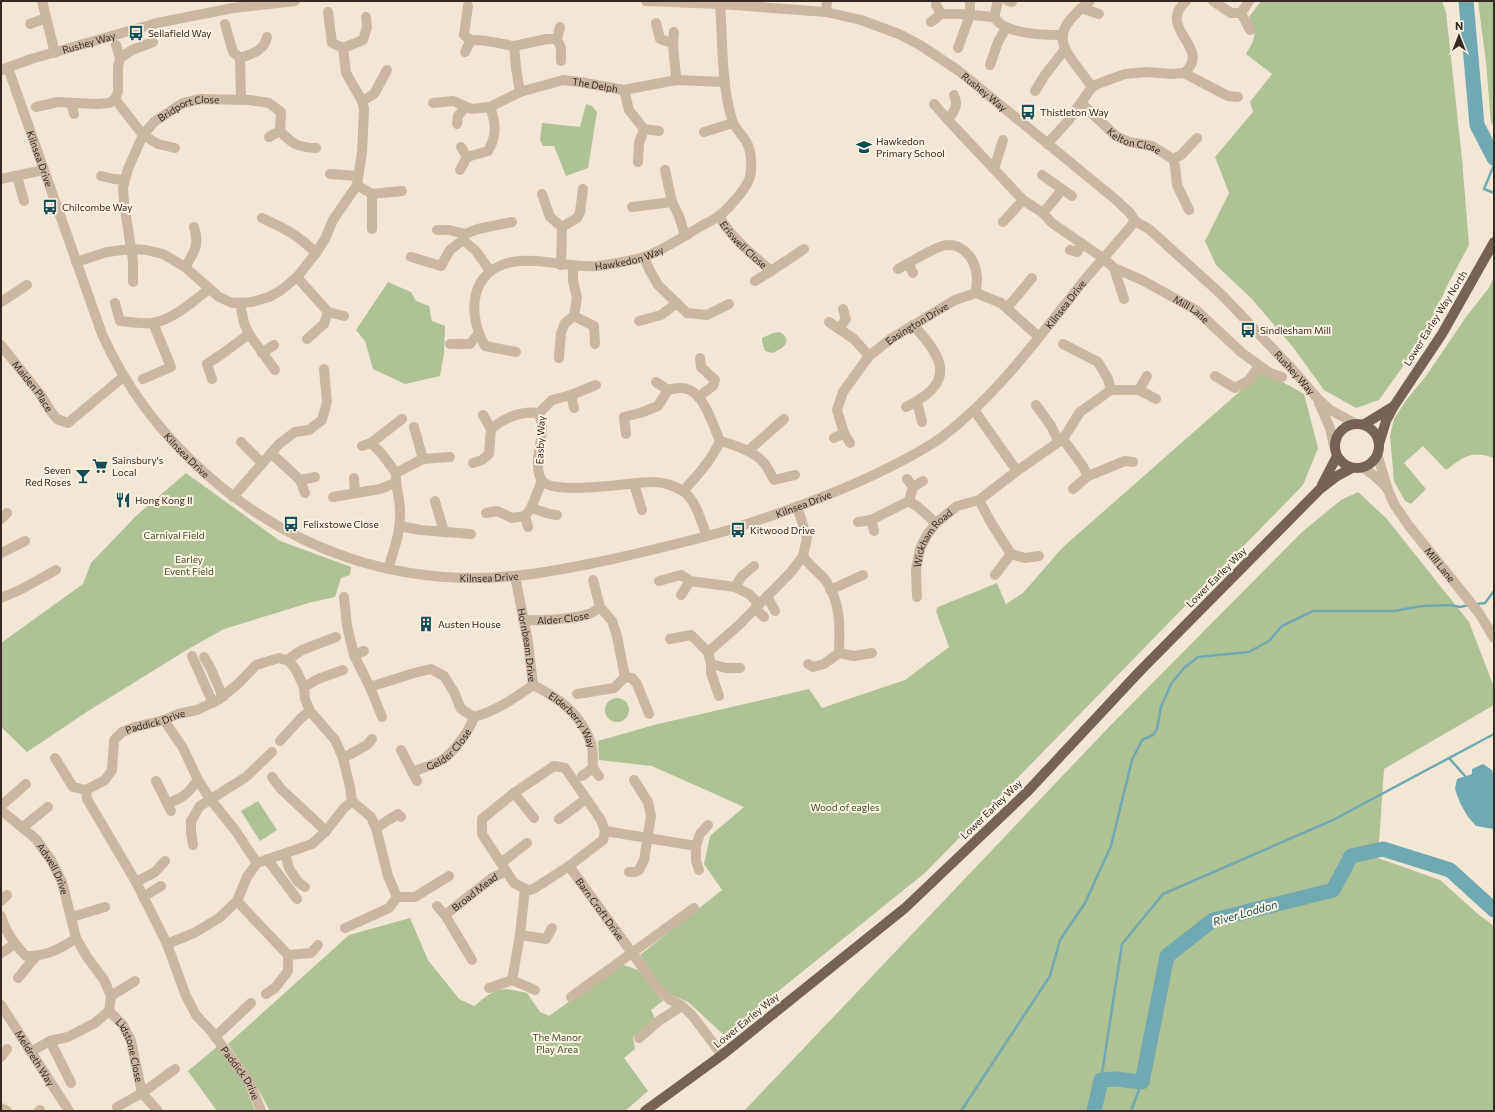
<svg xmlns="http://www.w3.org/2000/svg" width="1495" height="1112" font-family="Commissioner,sans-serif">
  <rect width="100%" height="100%" fill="#f2e7d4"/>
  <path fill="#aec293" d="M1261,1H1442L1446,12L1462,159L1469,245L1447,286L1424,337L1379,400L1356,408L1324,390L1293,347L1251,298L1216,265L1205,241L1229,193L1215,157L1253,112L1250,102L1272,74L1246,54C1257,35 1256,37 1249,17Z
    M1478,1H1494V127L1491,123L1486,62Z
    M586,104L592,106L597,112L588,168L566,176L554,146H543L540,140L542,123L580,127Z
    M1494,277V458C1471,450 1464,457 1446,470L1423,446L1404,463L1426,489L1411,504L1405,501L1394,481L1390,436L1394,419L1407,399L1426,376L1466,317L1488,289Z
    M388,282L411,292L416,301L429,306L432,321L445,326L444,354L440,376L405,384L373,369L365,341L356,330Z
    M780,332C795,342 781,349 772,353L765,351L762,341V338L773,333Z
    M1263,371L1304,394L1318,448L1303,485L926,872L724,1035L688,1002L665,992L640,955L722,890L704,864L710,836L744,807L652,766L599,760L598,741L654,725L809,689L822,708L905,680L949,647L936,611L938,607L997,583L1006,604L1023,593L1062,548Z
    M186,473L280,541L351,567L350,575L341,578L335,597L312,602L224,629L190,648L88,711L27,752L1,727V643L83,584L91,563L136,516Z
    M1358,492L1386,518L1469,622L1494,687V705L1384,769L1378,858L1440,880L1478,914L1494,926V1111H744L1107,729L1302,532L1341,500Z
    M605 710a12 12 0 1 1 24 0a12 12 0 1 1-24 0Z
    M258,801L277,830L260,841L241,811Z
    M410,918L428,960L459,999L474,1006C496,988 498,986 527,993L540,1012L549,1016L621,964L638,970L663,1001L651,1010L655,1019L633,1037L635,1049L624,1058L648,1091L625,1111H270L253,1080L228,1044L349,935Z
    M218,1046L244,1082L255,1111H217L188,1071Z"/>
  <path fill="#71a9b2" d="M1483,764L1492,770L1494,778V829L1476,826L1468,817L1460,803L1455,789L1457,779L1472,774V769Z"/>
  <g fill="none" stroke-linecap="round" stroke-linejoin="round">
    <path stroke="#71a9b2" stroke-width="2.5" d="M1494,165L1484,189L1494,193
      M1476,604L1485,603L1494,591
      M1449,758L1465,776
      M1101,1080L1122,944L1163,894L1333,820L1494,734
      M961,1111L1050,976L1060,940L1085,903L1111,846L1132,760L1142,740L1153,735L1157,729L1161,707L1171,684L1184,668L1198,657L1249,652L1269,641L1282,626L1313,611H1394L1422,606L1450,605L1460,607L1469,605
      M1131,1111L1142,1082"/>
    <path stroke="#71a9b2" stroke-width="15" d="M1466,1L1477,125L1494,158
      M1094,1111L1101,1080L1116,1079L1142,1082L1167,956L1213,920L1333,890L1351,856L1383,849L1450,870L1494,910"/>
    <g stroke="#cbb79f" stroke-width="10">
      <path d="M42,1L55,53"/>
      <path id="s1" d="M646,1L720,4L826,12L861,20L899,34L920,45L959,71L1115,199L1130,213L1135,221L1149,229L1222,295L1293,370L1319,400L1329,409L1356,424"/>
      <path d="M1008,1L1012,2"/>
      <path d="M1090,1C1043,38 1065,48 1092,87"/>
      <path d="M1213,1L1231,13H1241L1249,1"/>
      <path d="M936,5L941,14"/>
      <path d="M468,6L464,35L471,40C486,39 499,44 514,46L516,68L520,92"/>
      <path d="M1081,8L1099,14"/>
      <path d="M328,12L332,43L343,48"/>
      <path d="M826,12L827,1"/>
      <path d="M1241,13L1250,30"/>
      <path d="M994,17L998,1"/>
      <path d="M931,22L941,14H960L994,17C997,21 1000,25 1006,27C1020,34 1046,35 1062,35"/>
      <path d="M656,23L660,39L672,43"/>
      <path d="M30,24L46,18"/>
      <path d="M225,24L233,52L240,58"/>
      <path d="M674,32C671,47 676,64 676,80"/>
      <path d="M557,39L560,27"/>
      <path d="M514,46L547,39H557L561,48V61"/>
      <path d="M958,48L970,15V2"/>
      <path d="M465,52L471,40"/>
      <path d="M120,58L132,50L153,42"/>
      <path d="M990,65L998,42L1006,28"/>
      <path id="s2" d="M8,68L102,334C126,388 161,434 206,474C293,551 398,587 514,576C547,573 580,566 613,559C652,550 691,541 729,530C775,515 821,499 865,479C891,467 918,454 942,437C996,396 1036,341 1078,288C1096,265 1117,244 1135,221"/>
      <path id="s3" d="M1,70L31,59L157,23L233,8L295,1"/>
      <path d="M1184,73C1214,48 1155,29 1186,1"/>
      <path d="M624,90L629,110L644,129L639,143L638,162"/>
      <path d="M1035,91L1045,75L1065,49"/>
      <path id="s4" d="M954,95C959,106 954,111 948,120L1023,200L1043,213L1052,223L1103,258L1114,268L1142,280L1196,310L1242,353L1270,373L1282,377"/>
      <path d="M115,99L143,135L158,144L175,148"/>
      <path d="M241,99L240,58C252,54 264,51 267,37"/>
      <path d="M362,101L374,94L387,70"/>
      <path d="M71,103L74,114"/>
      <path d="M433,103L453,101L472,109L490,107"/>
      <path id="s5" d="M1081,103L1116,136L1129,142L1152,146L1173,159L1175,166L1177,185L1189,210"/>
      <path d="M934,104L948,120"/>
      <path d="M36,107L58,102L96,104L109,103L115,99L118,92V67L120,58L116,45"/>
      <path d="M457,124L458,116L465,107"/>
      <path d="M644,129L659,131"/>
      <path d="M704,132L733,123"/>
      <path d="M269,137L280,131"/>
      <path d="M1047,144L1068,121L1092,87L1100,83L1125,74L1146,72L1172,74L1184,73L1228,96L1238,97"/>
      <path id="s6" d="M461,147L467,157L488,151C497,136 496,123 490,107L520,92L563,80L580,82L624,90L676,80L725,82"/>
      <path d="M1173,159L1181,155L1197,138"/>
      <path d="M994,169L1003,140"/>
      <path d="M460,170L467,157"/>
      <path d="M665,170L672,202L679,216L685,236"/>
      <path d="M330,174L358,176"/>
      <path d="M1042,175L1072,196"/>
      <path d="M17,176L24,201"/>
      <path d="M101,176L114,179L125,180"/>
      <path d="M1,179L44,170"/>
      <path d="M357,185L372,194V229"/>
      <path d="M372,194L402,191"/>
      <path d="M542,194L550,217L562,227"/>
      <path d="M632,207L672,202"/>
      <path d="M1043,213L1062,190"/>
      <path id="s7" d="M719,216C733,240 751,253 771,271L804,249"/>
      <path d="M262,218C285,229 297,234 316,253"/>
      <path d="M1003,222L1023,200"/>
      <path d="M437,230H449L465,234L478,229L512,222"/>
      <path d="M465,234L463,240L476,251L490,271"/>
      <path d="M1070,250L1077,252L1082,244"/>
      <path d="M411,257L441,266L450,250L463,240"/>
      <path d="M644,257L649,269L658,285L687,313L707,315L729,304"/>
      <path d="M76,262L107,252L131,249L146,250L163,254L185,267L219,297L232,303L252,302L269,297L280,291L297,277L316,253L325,239L333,220L357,185L362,152L364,109L362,101L346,73L343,48L363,40L367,27L366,17"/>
      <path d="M908,263L913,273"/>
      <path d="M561,265L562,227L577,218L580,212L583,189"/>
      <path d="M185,267C194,253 200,244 194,227"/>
      <path d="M1114,268L1124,299"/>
      <path d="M898,269C911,262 923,254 937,248C959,238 975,256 977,277C977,282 976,288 976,293"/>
      <path d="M297,277L328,312L324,324L307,339"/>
      <path d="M755,281L771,271"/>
      <path id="s8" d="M133,282V261L124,203L123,188L128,169L139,144L143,135L154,122L183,103L201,99L250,100L269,103L281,112L280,131C292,144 299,148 316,148"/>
      <path d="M1,302L27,285"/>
      <path d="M115,303L120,321C130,322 141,324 151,323C170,322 194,301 209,289"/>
      <path d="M240,303L244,323L249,334L275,370"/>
      <path d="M1007,308L1032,278"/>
      <path d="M328,312L344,316"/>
      <path d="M574,316L594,326L595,344"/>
      <path d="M639,321L661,315L677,303"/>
      <path d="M829,322L854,339L869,356"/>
      <path d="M839,329L846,319L843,309"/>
      <path d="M450,344H470L478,334"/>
      <path d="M1063,344L1098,362L1108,379L1111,390"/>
      <path id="s9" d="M1,345L40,394L50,410L57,419L68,423L123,377"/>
      <path id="s10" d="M516,352L485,346C467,314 469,271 512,262C540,257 569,268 597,266C612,264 630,261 644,257C663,250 681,238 698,228C704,224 712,221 719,216C728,209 743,192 748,182C753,172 752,153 747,143C743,135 735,129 732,120C721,83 723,42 720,4"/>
      <path d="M262,353L274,345"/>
      <path d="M559,358L561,333L565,323L574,316L577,298L573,281V266"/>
      <path d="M1215,376L1235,388L1249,380L1259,366"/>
      <path d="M143,379L171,367L153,323"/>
      <path d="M212,379L207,364L222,354L249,334"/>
      <path d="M656,382L668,390"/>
      <path d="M596,385L571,395L552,400L539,413C540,417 541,421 542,425C543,442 533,463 541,479C550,498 635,481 654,482C663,482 675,486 683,491C696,500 701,522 707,536"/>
      <path d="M1139,390L1147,376"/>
      <path d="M571,395L574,408"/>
      <path d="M698,397L713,386L715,380L701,367L700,358"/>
      <path d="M917,402L922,422"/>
      <path d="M1319,403L1330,428L1334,446"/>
      <path d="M1036,405L1051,426L1059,442"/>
      <path d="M906,407C955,383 946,360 913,325"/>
      <path d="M974,410L1017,471"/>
      <path d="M483,415L491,429C504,418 521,411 539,413"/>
      <path d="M414,427L423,459"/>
      <path d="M626,434L624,417L640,413L658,406L668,390C675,388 683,387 690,390C704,396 714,427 720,441C711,461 697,476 683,491"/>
      <path d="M834,438L844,433"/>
      <path d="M1063,439L1082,465L1088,476L1125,461L1133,462"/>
      <path d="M720,441C735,445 754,451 764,463C768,468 771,475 774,480L795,475"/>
      <path d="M241,442L262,463"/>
      <path d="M371,443L402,419"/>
      <path id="s11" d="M850,443L844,433L837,410L843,392L869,356L892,338L955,300L976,293L1001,303L1039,337"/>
      <path d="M362,446L371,443L382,454L396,473C395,486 400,498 400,511C401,531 394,550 388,569"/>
      <path d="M748,451L784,419"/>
      <path d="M271,453L300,480L315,477"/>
      <path id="s12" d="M1377,454L1388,490L1394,504L1409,526L1479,613L1494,638"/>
      <path d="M473,463L482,460L489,454L491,429"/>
      <path d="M1363,467L1377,478L1387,488"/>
      <path d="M396,473L423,459L450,457"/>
      <path d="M354,478L355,493"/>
      <path d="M907,479L913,487L909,501"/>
      <path d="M300,480L305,493"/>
      <path d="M634,484L642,510"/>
      <path d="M913,487L923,481"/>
      <path d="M1073,489L1088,476"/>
      <path d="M233,497L279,444L295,432L309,430L322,420L327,402L324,369"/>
      <path d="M333,497L380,489L395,483"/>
      <path d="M979,500L990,521L1011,554L995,575"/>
      <path d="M435,501L444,532"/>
      <path d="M531,508L550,514L557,515"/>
      <path d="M486,513L497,511L512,518L525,516L531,508L542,481"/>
      <path d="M525,516L528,527"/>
      <path d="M1,519L7,513"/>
      <path d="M871,520L874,531"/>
      <path d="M858,522L871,520L909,501L918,507L936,523"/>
      <path d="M399,526L421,530L471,534"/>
      <path d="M1,553L25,541"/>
      <path d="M1011,554L1025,558L1039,556"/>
      <path d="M803,556C809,566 819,572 826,581C841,603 840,627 839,653L824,664L813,667L808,664"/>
      <path id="s13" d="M515,576L528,642L533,685"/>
      <path d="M593,580L600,607"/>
      <path d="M659,581L681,575L690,581L735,587L749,594L759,604"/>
      <path d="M735,587L742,576L754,566"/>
      <path d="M830,590L863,575"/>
      <path d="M681,595L690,581"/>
      <path d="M767,596L775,611"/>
      <path d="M344,597L347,626L354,655L370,687L382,717"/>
      <path id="s14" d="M917,597L916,570L920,549L927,535L936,523L957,506L979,500L1017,471L1063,439L1080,412L1111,390H1139L1156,399"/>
      <path d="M1,598L20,590L56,570"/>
      <path d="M755,608L764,617"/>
      <path id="s15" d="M523,620C538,621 575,619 589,614C593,613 597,609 600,607L612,621L617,636L625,677"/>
      <path d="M670,639L691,635L708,652"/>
      <path d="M839,653L854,656L872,653"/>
      <path d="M354,655L364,651"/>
      <path d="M192,656L213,703"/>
      <path d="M204,657L210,667L223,697"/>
      <path d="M287,660L302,650L336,637"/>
      <path d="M711,664V673L719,696"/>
      <path d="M740,668H726L711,664L708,652L739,625L791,572L803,556L807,538L797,506"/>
      <path d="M625,677L632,678L637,684L649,714"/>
      <path id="s16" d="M533,685C559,698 581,714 591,743C594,751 592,760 593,768L582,776"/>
      <path d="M304,687L318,679L343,670"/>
      <path d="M370,687L414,673L431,669L444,676L454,692L461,709L474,717C496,711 515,698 533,685"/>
      <path d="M577,694L614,688L625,677"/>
      <path d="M164,720L183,748L198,780L210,799L235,830L257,863"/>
      <path d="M280,741L301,718L310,711"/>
      <path d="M401,750L417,781"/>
      <path d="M55,758L73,787L86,790"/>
      <path d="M343,758L367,745L372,739"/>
      <path d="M554,766L565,768L601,820L605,831L603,840L569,866L535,888L530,890L525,889L514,883L482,834V819L514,793Z"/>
      <path d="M593,768L599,776"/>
      <path id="s17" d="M412,772C422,768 433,765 442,760C454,752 470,730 474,717"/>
      <path d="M272,777L281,789L326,831"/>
      <path d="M156,781L171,811"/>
      <path id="s18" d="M86,790L105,780L112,770L114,740L122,732L135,727L164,720L178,714L197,710L218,700L239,683L256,665L279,658L289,661L296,670L304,687L305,699L310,711L335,740L343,758L350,787L352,801L344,808L326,831L312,844L257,863L247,877L237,901L219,918L194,933L167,944"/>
      <path id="s19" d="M86,790L87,799L136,882L167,944L186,996L196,1015L211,1031L250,1083L261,1111"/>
      <path d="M514,793L534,818"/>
      <path d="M352,801L371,817L376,828L388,876L397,897H415L449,876"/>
      <path d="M167,803C183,799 188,793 198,780"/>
      <path d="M1,806L26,784"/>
      <path id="s20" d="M1,810L36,839L51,860L62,882L76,938L87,957L104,980L111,996L109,1011L95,1023L68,1037L50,1041L32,1051"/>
      <path d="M559,819L586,799"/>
      <path d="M23,827L48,807"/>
      <path d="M376,828L398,814L401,817"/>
      <path d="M605,831L696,846L700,834L708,825"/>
      <path d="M193,845L191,832V821L200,806L246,777L272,752"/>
      <path d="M696,846V861L699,870"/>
      <path d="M285,854L289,868L298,882L305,887"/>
      <path d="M267,859L297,899"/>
      <path d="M501,863L527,843"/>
      <path id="s21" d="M569,866L656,986L669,999L682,1006L692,1015L722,1055"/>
      <path d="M629,872H635L639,870L644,860L651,816L648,802L634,780"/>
      <path d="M136,882L155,872L165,861"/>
      <path d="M525,889L520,935L512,980L535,990"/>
      <path d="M143,897L161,886"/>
      <path d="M1,901L7,895"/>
      <path d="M237,901L288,955L311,953L318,945"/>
      <path d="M437,906L445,915"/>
      <path d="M1,916C5,932 14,944 26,956C45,957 61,949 76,938"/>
      <path d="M72,917L105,907"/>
      <path d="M345,928L389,908L397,897"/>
      <path d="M520,935L546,939L552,928"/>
      <path d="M1,953L15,944"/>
      <path id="s22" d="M472,960L445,915L492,878L506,871"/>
      <path d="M18,978L36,956"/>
      <path d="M489,988L512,980"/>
      <path d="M266,994L275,988L288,971V955"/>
      <path d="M111,996L135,981"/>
      <path d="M571,997L694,908"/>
      <path id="s23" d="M1,1005L69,1111"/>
      <path id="s24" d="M109,1011L123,1025L131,1041L142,1093L158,1111"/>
      <path d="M215,1037L251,1003"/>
      <path d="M639,1038L660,1020L682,1006"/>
      <path d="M50,1041L71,1083"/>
      <path d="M1,1057L7,1049"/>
      <path d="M117,1107L142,1093L175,1069"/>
      <path d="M1,1108L7,1111"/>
      <path d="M39,1111L40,1110"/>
    </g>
    <path stroke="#776253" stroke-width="10" d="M1335 446a22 22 0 1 1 44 0a22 22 0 1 1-44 0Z
      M1363,425L1394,406
      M1379,444L1386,421L1394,406L1442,334L1494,242
      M1322,485L1337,456
      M645,1111L722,1055L905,908L1027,792L1140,671L1320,489L1337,476L1352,468"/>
  </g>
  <defs>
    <symbol id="bus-bare" viewBox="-9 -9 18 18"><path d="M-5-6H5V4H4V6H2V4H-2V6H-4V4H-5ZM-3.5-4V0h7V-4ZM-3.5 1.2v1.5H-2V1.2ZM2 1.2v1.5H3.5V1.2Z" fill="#164e58" stroke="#faf1e0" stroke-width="2.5" paint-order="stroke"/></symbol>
    <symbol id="school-bare" viewBox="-9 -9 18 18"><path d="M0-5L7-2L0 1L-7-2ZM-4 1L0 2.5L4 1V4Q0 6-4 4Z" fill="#164e58" stroke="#faf1e0" stroke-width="2.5" paint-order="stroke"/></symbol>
    <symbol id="supermarket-bare" viewBox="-9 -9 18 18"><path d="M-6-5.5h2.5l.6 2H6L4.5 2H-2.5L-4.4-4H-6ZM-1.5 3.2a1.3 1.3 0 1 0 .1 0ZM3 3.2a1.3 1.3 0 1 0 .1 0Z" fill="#164e58" stroke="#faf1e0" stroke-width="2.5" paint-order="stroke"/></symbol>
    <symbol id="bar-bare" viewBox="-9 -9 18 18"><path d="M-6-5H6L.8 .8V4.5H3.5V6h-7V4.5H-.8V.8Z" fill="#164e58" stroke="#faf1e0" stroke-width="2.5" paint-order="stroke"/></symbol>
    <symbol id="restaurant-bare" viewBox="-9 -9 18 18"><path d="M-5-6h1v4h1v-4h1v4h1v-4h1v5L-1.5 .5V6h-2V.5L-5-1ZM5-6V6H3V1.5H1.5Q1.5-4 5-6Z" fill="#164e58" stroke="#faf1e0" stroke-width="2.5" paint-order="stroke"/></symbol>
    <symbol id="building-bare" viewBox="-9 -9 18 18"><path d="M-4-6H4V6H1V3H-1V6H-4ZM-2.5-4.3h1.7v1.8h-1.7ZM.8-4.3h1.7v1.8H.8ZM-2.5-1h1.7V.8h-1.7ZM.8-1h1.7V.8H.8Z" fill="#164e58" stroke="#faf1e0" stroke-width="2.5" paint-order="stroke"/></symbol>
  </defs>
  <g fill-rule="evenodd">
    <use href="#bus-bare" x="125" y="22" width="22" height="22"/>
    <use href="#bus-bare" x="1017" y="101" width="22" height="22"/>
    <use href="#school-bare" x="853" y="136" width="22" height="22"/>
    <use href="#bus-bare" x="39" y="196" width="22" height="22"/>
    <use href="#bus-bare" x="1237" y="319" width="22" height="22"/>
    <use href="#supermarket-bare" x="89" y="455" width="22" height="22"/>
    <use href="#bar-bare" x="72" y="465" width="22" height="22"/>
    <use href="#restaurant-bare" x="112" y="489" width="22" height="22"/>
    <use href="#bus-bare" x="280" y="513" width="22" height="22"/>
    <use href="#bus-bare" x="727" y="519" width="22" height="22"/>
    <use href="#building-bare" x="415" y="613" width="22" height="22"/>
  </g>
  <g text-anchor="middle" stroke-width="4" stroke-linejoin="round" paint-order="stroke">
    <g font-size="10" fill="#342a23" stroke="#faf1e0" text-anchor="start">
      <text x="148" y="37">Sellafield Way</text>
      <text x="1040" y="116">Thistleton Way</text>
      <text x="876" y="145">Hawkedon<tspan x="876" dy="12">Primary School</tspan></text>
      <text x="62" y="211">Chilcombe Way</text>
      <text x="1260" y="334">Sindlesham Mill</text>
      <text x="112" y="464">Sainsbury's<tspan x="112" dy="12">Local</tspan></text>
      <text x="71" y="474" text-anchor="end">Seven<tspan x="71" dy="12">Red Roses</tspan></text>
      <text x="135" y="504">Hong Kong II</text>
      <text x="303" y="528">Felixstowe Close</text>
      <text x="750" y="534">Kitwood Drive</text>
      <text x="438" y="628">Austen House</text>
    </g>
    <g font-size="10" fill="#342a23" stroke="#faf1e0">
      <text dy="4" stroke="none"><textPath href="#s3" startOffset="92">Rushey Way</textPath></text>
      <text dy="4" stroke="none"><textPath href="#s6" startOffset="190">The Delph</textPath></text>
      <text dy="4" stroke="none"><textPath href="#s1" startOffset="360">Rushey Way</textPath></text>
      <text dy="4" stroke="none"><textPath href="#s8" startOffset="207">Bridport Close</textPath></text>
      <text dy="4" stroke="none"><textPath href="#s5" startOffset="67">Kelton Close</textPath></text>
      <text dy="4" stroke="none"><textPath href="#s2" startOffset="96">Kilnsea Drive</textPath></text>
      <text dy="4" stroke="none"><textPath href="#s7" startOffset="38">Eriswell Close</textPath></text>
      <text dy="4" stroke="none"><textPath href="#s10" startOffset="255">Hawkedon Way</textPath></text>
      <text dy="4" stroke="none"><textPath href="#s2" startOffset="1427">Kilnsea Drive</textPath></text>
      <text dy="4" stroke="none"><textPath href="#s4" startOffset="339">Mill Lane</textPath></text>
      <text transform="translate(1435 318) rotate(-58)" y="4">Lower Earley Way North</text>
      <text dy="4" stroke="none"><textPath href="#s11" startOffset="157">Easington Drive</textPath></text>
      <text dy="4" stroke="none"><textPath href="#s1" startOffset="780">Rushey Way</textPath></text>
      <text dy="4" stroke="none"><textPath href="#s9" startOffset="52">Maiden Place</textPath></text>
      <text transform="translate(540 440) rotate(-88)" y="4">Easby Way</text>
      <text dy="4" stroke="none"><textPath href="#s2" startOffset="431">Kilnsea Drive</textPath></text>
      <text dy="4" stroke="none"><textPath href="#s2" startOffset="1091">Kilnsea Drive</textPath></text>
      <text dy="4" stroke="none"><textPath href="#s14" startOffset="64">Wickham Road</textPath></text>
      <text dy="4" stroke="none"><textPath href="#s12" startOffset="129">Mill Lane</textPath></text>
      <text dy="4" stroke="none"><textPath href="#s2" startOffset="767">Kilnsea Drive</textPath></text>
      <text transform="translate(1216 577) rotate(-45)" y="4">Lower Earley Way</text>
      <text dy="4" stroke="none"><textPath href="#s15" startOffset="40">Alder Close</textPath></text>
      <text dy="4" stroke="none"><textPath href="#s13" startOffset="70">Hornbeam Drive</textPath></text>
      <text dy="4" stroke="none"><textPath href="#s18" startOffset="110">Paddick Drive</textPath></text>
      <text dy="4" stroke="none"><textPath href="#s16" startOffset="54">Elderberry Way</textPath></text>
      <text dy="4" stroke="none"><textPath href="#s17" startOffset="44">Gelder Close</textPath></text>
      <text transform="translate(991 809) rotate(-44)" y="4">Lower Earley Way</text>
      <text dy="4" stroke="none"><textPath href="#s20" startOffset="80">Adwell Drive</textPath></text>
      <text dy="4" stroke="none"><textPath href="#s22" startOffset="90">Broad Mead</textPath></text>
      <text dy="4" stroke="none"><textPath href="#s21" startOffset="53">Barn Croft Drive</textPath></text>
      <text transform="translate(746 1020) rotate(-39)" y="4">Lower Earley Way</text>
      <text dy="4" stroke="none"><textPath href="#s24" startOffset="46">Lidstone Close</textPath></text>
      <text dy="4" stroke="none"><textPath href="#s23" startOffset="63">Meldreth Way</textPath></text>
      <text dy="4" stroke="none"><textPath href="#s19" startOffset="325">Paddick Drive</textPath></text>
    </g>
    <g font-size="10" fill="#3e5425" stroke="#faf1e0">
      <text x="174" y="539">Carnival Field</text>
      <text x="189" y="563">Earley<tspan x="189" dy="12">Event Field</tspan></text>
      <text x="845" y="811">Wood of eagles</text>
      <text x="557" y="1041">The Manor<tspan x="557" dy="12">Play Area</tspan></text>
    </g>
    <g font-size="11" font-style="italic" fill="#164e58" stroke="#faf1e0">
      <text transform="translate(1245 913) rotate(-16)" y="4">River Loddon</text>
    </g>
  </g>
  <rect width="1495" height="1112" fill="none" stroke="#342a23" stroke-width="4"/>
  <g transform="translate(1459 36)" stroke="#faf1e0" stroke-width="3" paint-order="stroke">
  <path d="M0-3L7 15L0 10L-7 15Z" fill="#342a23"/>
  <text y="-6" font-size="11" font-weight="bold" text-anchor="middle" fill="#342a23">N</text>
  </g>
</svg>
